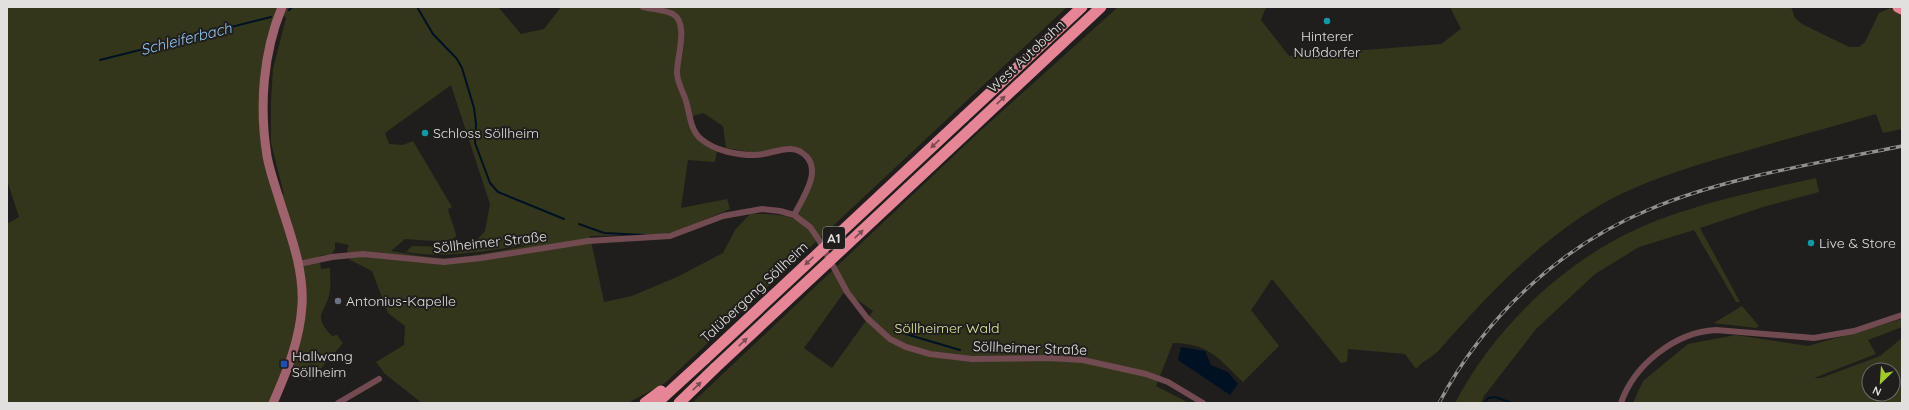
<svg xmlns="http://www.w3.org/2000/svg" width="1909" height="410" font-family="Quicksand,sans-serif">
  <rect width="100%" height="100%" fill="#201e1c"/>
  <path fill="#33361b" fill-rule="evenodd" d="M7,7H278L262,68L266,168L274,198L284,194L271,143V101L273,69L286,18L283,14L286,7H498L521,34L544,29L561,7H1067L665,383L628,403H422L385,374L376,362L404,345L405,326L388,313L372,271L350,260L347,250L349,245L335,242V249L332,254L319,256L321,269L330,268C330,275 331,283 330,290C327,314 310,313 332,336L337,335L343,343L310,381L288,360L269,403H7V224L19,217L7,180ZM451,85L490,204L485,231L476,241L466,245L452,247L412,246L406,252C446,259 485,251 525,245V246C499,251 472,257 446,258C427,258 409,254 391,251L405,239L435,241L452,240L456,236C455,227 450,219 448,209L452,207L413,141L403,145L389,144L385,133ZM703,113L723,126L726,148L757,153L789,146L805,150L811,158L813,181L794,219C780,213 765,214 750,214L735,230L723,253L677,277L632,296L604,302L590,236L662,234L677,231L730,209L727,199L681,208L688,160L715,162L717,151L690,126L693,116Z
    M1118,7H1266L1261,20L1289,56L1441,44L1461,29L1450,7H1791L1795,18L1802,24L1849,47H1859L1865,42L1879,13L1890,8L1902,14V129L1883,133L1876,114C1831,127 1786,139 1742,152C1700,164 1658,176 1619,195C1550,229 1491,291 1441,348C1434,357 1423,360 1416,369L1405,354L1348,349L1347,362L1341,363L1272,279L1251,310L1279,346L1243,382C1219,359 1209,343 1173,343L1156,386L1189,403H692L979,132ZM845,291L873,311L832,368L804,348Z
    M1816,178L1819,192L1763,207L1700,228L1740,302H1736L1694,230L1639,247L1595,274L1536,329L1484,396L1481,403H1455C1499,319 1579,247 1669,216C1717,199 1766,189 1816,178Z
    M1742,306L1759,326L1756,328L1714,323Z
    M1902,319V327L1868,340L1876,354L1814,378H1821L1880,356L1902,338V403H1633L1643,381L1688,344L1736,335L1808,346ZM1869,370H1893V394H1869Z"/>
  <path fill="#001123" d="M1181,347L1205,351L1211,365L1228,372L1238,384L1230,395L1178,360Z"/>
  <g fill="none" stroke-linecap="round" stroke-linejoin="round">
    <path stroke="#001123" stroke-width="2" d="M417,7L433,34L457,59L462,68L474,108L476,124L475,143L490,183L498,192L564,219
      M289,10L292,7
      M100,60L271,17
      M579,224L604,233L644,235
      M899,332L960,350
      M1484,403L1488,398L1495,397L1512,403"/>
    <path stroke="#724a51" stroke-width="6" d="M643,7C652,9 665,10 673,14C689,23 677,57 677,72C677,83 683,91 686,101C690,114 690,130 701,139C715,151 737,155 755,155C772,155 793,140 807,157C812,163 813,171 811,179C808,191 800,204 794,215
      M299,264L332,257L363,254L444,262L481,258L588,241L670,236L723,216L762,209L780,211L794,215L810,227L819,240L847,292L867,318L890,339L906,347L930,354L972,359L1048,358L1083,360L1146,374L1168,382L1203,403
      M338,403L379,379
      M1621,403C1634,365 1675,332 1716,330L1814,338L1854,331L1902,315"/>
    <path stroke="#a0626d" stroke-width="9" d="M273,403C287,371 300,340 302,305C304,272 292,239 282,208C277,191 270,173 267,156C259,106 263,53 282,7"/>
    <path stroke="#e58596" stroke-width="11" d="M1898,7L1902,9
      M964,117L1082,7
      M973,127L1101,7
      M645,403L661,391
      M657,403L705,359
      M679,403L715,368"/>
    <defs>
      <path id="rail" d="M1439,403C1484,318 1559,247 1648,210C1725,177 1820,163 1902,146"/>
    </defs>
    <use href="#rail" stroke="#929190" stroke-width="3.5"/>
    <use href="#rail" stroke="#201e1c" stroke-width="2" stroke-dasharray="6" stroke-linecap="butt"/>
    <path stroke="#e58596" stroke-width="11" d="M705,359L964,117
      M715,368L973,127"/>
  </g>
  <defs><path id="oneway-solid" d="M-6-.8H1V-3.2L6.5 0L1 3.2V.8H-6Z"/></defs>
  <g fill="#794c53">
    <use href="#oneway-solid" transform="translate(1001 100) rotate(-43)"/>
    <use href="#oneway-solid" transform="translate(935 144) rotate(137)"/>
    <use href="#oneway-solid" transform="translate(859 234) rotate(-43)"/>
    <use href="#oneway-solid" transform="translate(809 261) rotate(137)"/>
    <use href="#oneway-solid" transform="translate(743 342) rotate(-43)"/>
    <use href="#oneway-solid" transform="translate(697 386) rotate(-44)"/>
  </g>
  <g fill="#0f9aa8" stroke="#201e1c" stroke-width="1.5">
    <circle cx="1327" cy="21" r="4"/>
    <circle cx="425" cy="133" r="4"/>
    <circle cx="1811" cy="243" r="4"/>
  </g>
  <circle fill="#6b7280" stroke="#201e1c" stroke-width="1.5" cx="338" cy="301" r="4"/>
  <rect fill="#1a4fb4" stroke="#201e1c" stroke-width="1.5" x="280" y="360" width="8" height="8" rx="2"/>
  <g text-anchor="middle" stroke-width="4" stroke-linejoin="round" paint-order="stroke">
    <rect fill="#201e1c" stroke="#a7a6a4" stroke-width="1" x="823" y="227" width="22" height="22" rx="3"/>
    <g font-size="13" font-weight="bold" fill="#e1e0df">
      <text x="834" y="243">A1</text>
    </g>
    <g font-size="14" fill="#e1e0df" stroke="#201e1c" text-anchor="start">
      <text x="1327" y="41" text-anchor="middle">Hinterer<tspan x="1327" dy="16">Nußdorfer</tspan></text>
      <text x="433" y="138">Schloss Söllheim</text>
      <text x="1819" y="248">Live &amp; Store</text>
      <text x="346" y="306">Antonius-Kapelle</text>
      <text x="292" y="361">Hallwang<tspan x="292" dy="16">Söllheim</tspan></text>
    </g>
    <g font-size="14" fill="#e1e0df" stroke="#201e1c">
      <text transform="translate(1026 56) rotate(-43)" y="5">West Autobahn</text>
      <text transform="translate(490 242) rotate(-6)" y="5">Söllheimer Straße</text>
      <text transform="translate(754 292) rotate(-43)" y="5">Talübergang Söllheim</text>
      <text transform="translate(1030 348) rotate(2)" y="5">Söllheimer Straße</text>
    </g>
    <g font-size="14" fill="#dfe8a3" stroke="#201e1c">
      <text x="947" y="333">Söllheimer Wald</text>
    </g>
    <g font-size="15" font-style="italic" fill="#8fc4f5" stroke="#201e1c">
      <text transform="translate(186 39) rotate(-14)" y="5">Schleiferbach</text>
    </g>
  </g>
  <rect width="1909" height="410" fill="none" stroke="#e1e0df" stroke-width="16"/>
  <g transform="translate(1881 382) rotate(205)"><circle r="19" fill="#201e1c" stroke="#6d6c6a"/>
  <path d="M0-3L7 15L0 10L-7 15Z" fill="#a1c929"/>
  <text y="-6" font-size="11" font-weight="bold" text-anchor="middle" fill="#e1e0df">N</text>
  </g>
</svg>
